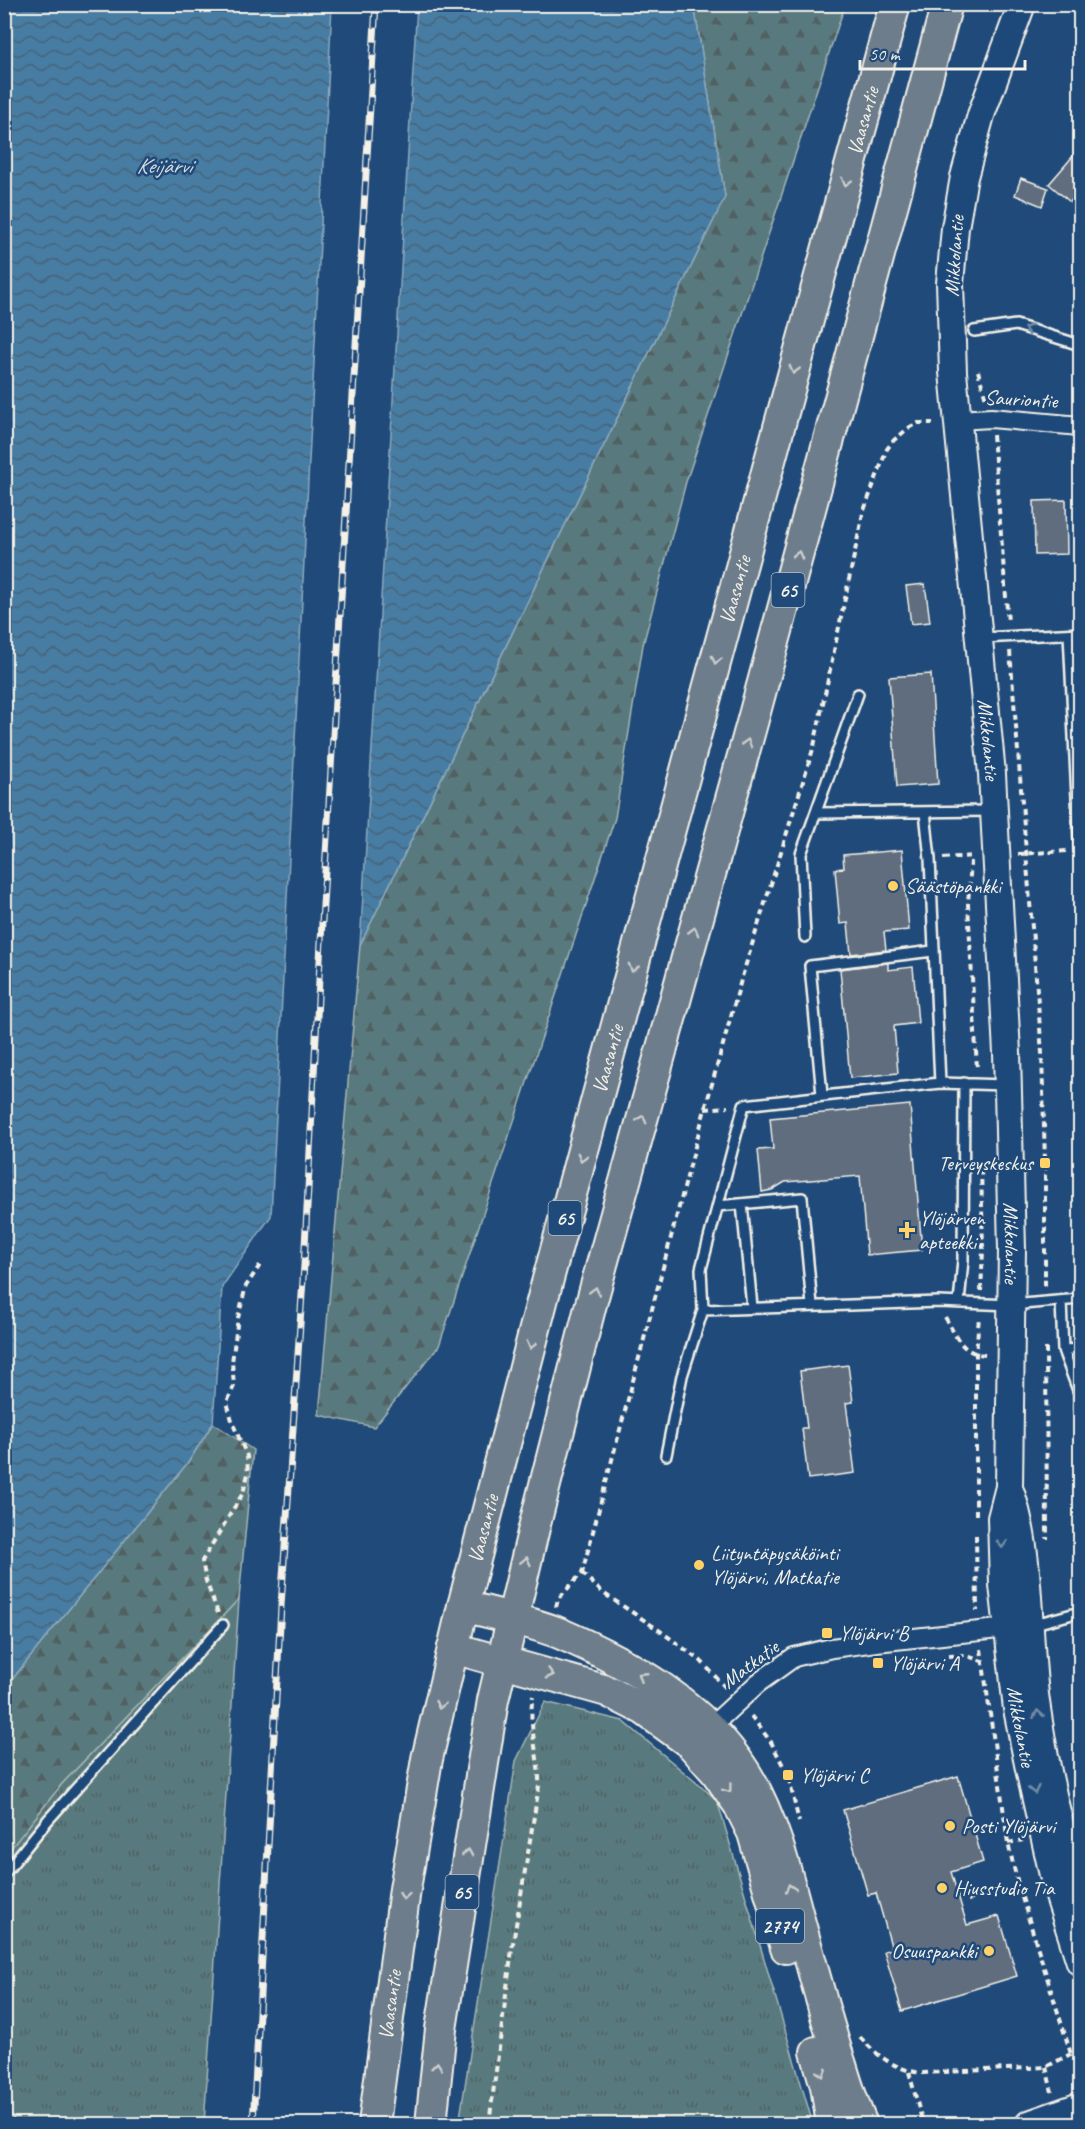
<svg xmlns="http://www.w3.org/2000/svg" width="1085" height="2129" font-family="Caveat,sans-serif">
  <defs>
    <pattern id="forest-firs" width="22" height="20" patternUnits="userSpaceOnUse" patternTransform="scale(1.5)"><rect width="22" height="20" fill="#597a7f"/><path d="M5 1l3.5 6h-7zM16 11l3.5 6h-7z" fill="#516162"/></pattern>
    <pattern id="park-tufts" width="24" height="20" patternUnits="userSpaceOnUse" patternTransform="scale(1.5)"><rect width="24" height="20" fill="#597a7f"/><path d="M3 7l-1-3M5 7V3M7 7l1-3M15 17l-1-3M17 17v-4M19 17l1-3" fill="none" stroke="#516162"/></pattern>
    <pattern id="water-waves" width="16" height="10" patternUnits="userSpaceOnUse" patternTransform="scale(1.5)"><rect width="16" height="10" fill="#467ba3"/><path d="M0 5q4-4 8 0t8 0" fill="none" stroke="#476479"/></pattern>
  </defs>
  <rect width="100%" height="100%" fill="#1f4a7a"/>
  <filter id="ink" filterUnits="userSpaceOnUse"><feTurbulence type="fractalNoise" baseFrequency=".0167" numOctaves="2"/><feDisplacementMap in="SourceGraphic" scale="12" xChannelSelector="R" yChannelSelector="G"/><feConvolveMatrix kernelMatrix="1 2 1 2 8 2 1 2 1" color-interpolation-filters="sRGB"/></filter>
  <g filter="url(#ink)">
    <path fill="url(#forest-firs)" stroke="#a6b6b4" stroke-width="1.5" d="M694,5H845L686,482L643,645L615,818L439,1346L374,1427L319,1415L360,945L725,197Z
      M213,1423L253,1450L239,1599L62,1784L5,1857V1688L189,1461Z"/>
    <path fill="url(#park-tufts)" stroke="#a6b6b4" stroke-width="1.5" d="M239,1599L204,2124H5L4,1857L62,1784Z
      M545,1702L623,1721L717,1800L813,2124H459L516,1761Z"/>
    <path fill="url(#water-waves)" stroke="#8caabf" stroke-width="1.5" d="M5,4L332,5L271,1216L222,1287L213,1423L189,1461L5,1688Z
      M417,5H694L725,197L360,945Z"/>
    <path fill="#5e6d7e" stroke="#f4f1e8" stroke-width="1.5" d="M1080,148V190L1070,202L1049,184Z
      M1021,178L1048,188L1042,206L1015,195Z
      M1066,500L1067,554L1035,555L1034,501Z
      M925,584L930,622L911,624L906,586Z
      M931,674L938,784L897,787L889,677Z
      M902,850L909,930L884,932L886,950L851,954L848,923L840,924L835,869L844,868L843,855Z
      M888,963V970L913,967L918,1023L894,1026L898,1073L850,1078L840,969Z
      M910,1105L922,1250L867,1255L860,1176L785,1182L772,1190L762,1192L758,1150L773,1149L770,1118Z
      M848,1365L853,1402L846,1403L855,1473L808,1479L802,1428H807L800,1371Z
      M958,1776L983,1862L951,1872L967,1925L999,1916L1017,1976L902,2011L884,1951L892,1949L876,1893L868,1895L843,1810Z"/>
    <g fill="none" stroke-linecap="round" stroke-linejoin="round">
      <defs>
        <path id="service" d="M974,331L1016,325L1080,345
          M1069,634L1080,860
          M982,638L1080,633
          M925,812L930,859L940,1083
          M816,813L992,811
          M805,937L801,854L858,694
          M822,1095L810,966L933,951
          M742,1204L752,1307
          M718,1206L802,1198L812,1305
          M1061,1301L1063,1350L1080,1349
          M959,1303L963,1260L964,1083
          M703,1310L939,1302L1011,1305L1080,1299
          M1063,1350L1079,1393L1080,1417
          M666,1455L682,1376L703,1310L701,1269L744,1105L940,1083L1006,1085
          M1031,1625L1080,1612
          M4,1874L48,1820L223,1625"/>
        <path id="minor" d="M958,420L991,418L1080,426
          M704,1733L758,1683L794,1657L832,1648L876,1642L1018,1627"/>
        <g id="secondary">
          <path id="s1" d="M1022,4L981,115L964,177L955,228L950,283L953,372L992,774L1007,1053L1012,1249L1009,1487L1001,1518L1003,1585L1017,1709L1029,1769L1055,1884L1080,1962"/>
          <path d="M1011,1493C1032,1556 1027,1636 1036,1702C1045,1766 1060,1832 1080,1894"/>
          <path d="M1029,2124L1080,2106"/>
        </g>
        <g id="trunk">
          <path d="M463,1606C495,1614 528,1621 559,1633C631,1664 702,1704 745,1772C771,1813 786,1870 798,1916C812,1966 825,2016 841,2065C847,2085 853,2105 862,2124"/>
          <path d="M453,1648L607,1691L643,1709L691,1744L716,1772L739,1805L753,1833L786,1948"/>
          <path d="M816,2052L826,2086L832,2124"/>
          <path id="s2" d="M374,2124L405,1889L427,1759L463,1606L544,1294L823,265L895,4"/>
          <path d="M431,2124L441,2029L493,1700L534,1528L591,1304L752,723L947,4"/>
        </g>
      </defs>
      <use href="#service" stroke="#f4f1e8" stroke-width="14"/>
      <use href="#minor" stroke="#f4f1e8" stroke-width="22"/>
      <use href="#secondary" stroke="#f4f1e8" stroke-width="30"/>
      <use href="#trunk" stroke="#f4f1e8" stroke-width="34"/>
      <path stroke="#f4f1e8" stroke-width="4" stroke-dasharray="6 4.5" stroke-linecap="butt" d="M978,371L986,399
        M993,435L1008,622
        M1010,651L1042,1053L1045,1163V1287
        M1018,854L1067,851
        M943,858L974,856
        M971,861L968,904L977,1069
        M705,1109L728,1107
        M981,1291L983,1250L981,1166
        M945,1317C957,1337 961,1354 987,1355
        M1046,1348L1047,1539
        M976,1515V1355L979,1316
        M976,1535L977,1611
        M582,1573L603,1593L656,1628L701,1661L726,1688
        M556,1607L558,1599L582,1573L705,1109L741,980L814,746L863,513L887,449L894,440L910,427L918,423H933
        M218,1613L206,1581L202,1561L243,1493L248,1474L247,1456L233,1424L227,1402L234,1386L232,1362L238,1318L246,1286L260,1265
        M981,1649L1008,1843L1019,1888L1071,2054
        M948,1656L965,1655L982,1661
        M751,1716L771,1742L788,1775L799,1822
        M1008,1843L1023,1840
        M968,1900L1019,1888
        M860,2037C877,2056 897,2071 923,2073L1046,2067L1080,2049
        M1046,2067L1052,2092
        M909,2072L923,2124
        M4,2112L17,2124
        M489,2124L512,1949L539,1786C540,1755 527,1727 533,1696"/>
      <use href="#service" stroke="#1f4a7a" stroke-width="9"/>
      <use href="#minor" stroke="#1f4a7a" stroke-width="18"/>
      <use href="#secondary" stroke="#1f4a7a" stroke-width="26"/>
      <use href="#trunk" stroke="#6d7d8c" stroke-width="30"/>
      <defs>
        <path id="rail" d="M253,2124L281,1606L304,1265L322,922L376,4"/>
      </defs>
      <use href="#rail" stroke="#f4f1e8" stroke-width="7"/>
      <use href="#rail" stroke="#1f4a7a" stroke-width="4.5" stroke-dasharray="14" stroke-linecap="butt"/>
    </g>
    <defs><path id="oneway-chevron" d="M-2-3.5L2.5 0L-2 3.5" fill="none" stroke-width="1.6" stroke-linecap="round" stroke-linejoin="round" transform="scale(1.5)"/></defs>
    <g stroke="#cccecc">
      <use href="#oneway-chevron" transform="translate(846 182) rotate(106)"/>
      <use href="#oneway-chevron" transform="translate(794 370) rotate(105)"/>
      <use href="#oneway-chevron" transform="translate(798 555) rotate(-75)"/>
      <use href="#oneway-chevron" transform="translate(716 660) rotate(105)"/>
      <use href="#oneway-chevron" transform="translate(747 743) rotate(-74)"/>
      <use href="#oneway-chevron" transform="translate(694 931) rotate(-74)"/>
      <use href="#oneway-chevron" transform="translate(633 968) rotate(105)"/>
      <use href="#oneway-chevron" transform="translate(642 1119) rotate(-74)"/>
      <use href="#oneway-chevron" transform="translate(582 1157) rotate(105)"/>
      <use href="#oneway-chevron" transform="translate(595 1291) rotate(-75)"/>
      <use href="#oneway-chevron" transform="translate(531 1345) rotate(105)"/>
      <use href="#oneway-chevron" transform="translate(526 1561) rotate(-77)"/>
      <use href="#oneway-chevron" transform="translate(550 1674) rotate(15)"/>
      <use href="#oneway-chevron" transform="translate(642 1676) rotate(-147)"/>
      <use href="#oneway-chevron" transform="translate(440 1705) rotate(103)"/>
      <use href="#oneway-chevron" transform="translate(728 1789) rotate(54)"/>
      <use href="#oneway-chevron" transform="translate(468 1853) rotate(-81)"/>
      <use href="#oneway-chevron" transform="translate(790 1888) rotate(-107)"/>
      <use href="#oneway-chevron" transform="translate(404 1896) rotate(98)"/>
      <use href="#oneway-chevron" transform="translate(437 2066) rotate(-84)"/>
      <use href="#oneway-chevron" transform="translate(822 2073) rotate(74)"/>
    </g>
    <g stroke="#748da6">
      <use href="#oneway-chevron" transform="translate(1028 329) rotate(-162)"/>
      <use href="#oneway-chevron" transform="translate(1002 1544) rotate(89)"/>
      <use href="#oneway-chevron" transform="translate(1038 1714) rotate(-100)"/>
      <use href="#oneway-chevron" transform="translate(1034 1790) rotate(77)"/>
    </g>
  </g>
  <g fill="#ffd166" stroke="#1f4a7a" stroke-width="2">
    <circle cx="893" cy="886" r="6"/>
    <rect x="1039" y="1157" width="12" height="12" rx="3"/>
    <path d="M904 1221h6v6h6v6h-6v6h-6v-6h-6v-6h6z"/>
    <circle cx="699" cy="1565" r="6"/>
    <rect x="821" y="1627" width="12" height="12" rx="3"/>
    <rect x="872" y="1657" width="12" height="12" rx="3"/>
    <rect x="782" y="1769" width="12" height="12" rx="3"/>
    <circle cx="950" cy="1826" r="6"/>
    <circle cx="942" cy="1888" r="6"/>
    <circle cx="989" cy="1951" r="6"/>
  </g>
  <g text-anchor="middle" stroke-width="5" stroke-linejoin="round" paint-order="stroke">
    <g fill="#1f4a7a" stroke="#b4bfc7" stroke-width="1.5">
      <rect x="771.5" y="573" width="33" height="34" rx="4.5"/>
      <rect x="548.5" y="1201" width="33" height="34" rx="4.5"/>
      <rect x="445.5" y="1875" width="33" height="34" rx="4.5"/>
      <rect x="756" y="1909" width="48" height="34" rx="4.5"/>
    </g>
    <g font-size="20" font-weight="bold" fill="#f4f1e8">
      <text x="788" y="597">65</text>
      <text x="565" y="1225">65</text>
      <text x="462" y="1899">65</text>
      <text x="780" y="1933">2774</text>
    </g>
    <g font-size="21" fill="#f4f1e8" stroke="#1f4a7a">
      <text dy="7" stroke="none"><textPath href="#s2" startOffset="2064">Vaasantie</textPath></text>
      <text transform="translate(954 256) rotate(-86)" y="7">Mikkolantie</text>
      <text transform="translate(1021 399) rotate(3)" y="7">Sauriontie</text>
      <text dy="7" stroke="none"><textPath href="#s2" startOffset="1578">Vaasantie</textPath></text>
      <text dy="7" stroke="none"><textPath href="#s1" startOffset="748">Mikkolantie</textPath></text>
      <text dy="7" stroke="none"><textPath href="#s2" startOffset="1092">Vaasantie</textPath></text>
      <text dy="7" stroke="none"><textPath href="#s1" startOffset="1252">Mikkolantie</textPath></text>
      <text dy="7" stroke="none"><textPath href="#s2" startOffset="606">Vaasantie</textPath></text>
      <text transform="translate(750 1664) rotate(-37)" y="7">Matkatie</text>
      <text dy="7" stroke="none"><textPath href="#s1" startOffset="1738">Mikkolantie</textPath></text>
      <text dy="7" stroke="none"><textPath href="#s2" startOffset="120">Vaasantie</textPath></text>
    </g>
    <g font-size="21" fill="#f4f1e8" stroke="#1f4a7a" text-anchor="start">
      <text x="905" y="893">Säästöpankki</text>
      <text x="1033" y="1170" text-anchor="end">Terveyskeskus</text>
      <text x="919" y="1225">Ylöjärven<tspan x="919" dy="24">apteekki</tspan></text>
      <text x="711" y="1560">Liityntäpysäköinti<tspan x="711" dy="24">Ylöjärvi, Matkatie</tspan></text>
      <text x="839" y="1640">Ylöjärvi B</text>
      <text x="890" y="1670">Ylöjärvi A</text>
      <text x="800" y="1782">Ylöjärvi C</text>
      <text x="962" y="1833">Posti Ylöjärvi</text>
      <text x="954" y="1895">Hiusstudio Tia</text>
      <text x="977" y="1958" text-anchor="end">Osuuspankki</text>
    </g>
    <g font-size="22" font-style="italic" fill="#dadfde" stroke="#1f4a7a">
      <text x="164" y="173">Keijärvi</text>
    </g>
  </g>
  <rect width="1085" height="2129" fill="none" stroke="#1f4a7a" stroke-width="24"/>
  <rect x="12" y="12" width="1061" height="2105" fill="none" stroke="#f4f1e8" stroke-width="2" filter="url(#ink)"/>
  <path d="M860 60v9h165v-9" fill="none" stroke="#f4f1e8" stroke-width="3"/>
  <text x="869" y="60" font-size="18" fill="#f4f1e8" stroke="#1f4a7a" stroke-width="4.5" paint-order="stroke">50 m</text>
</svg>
